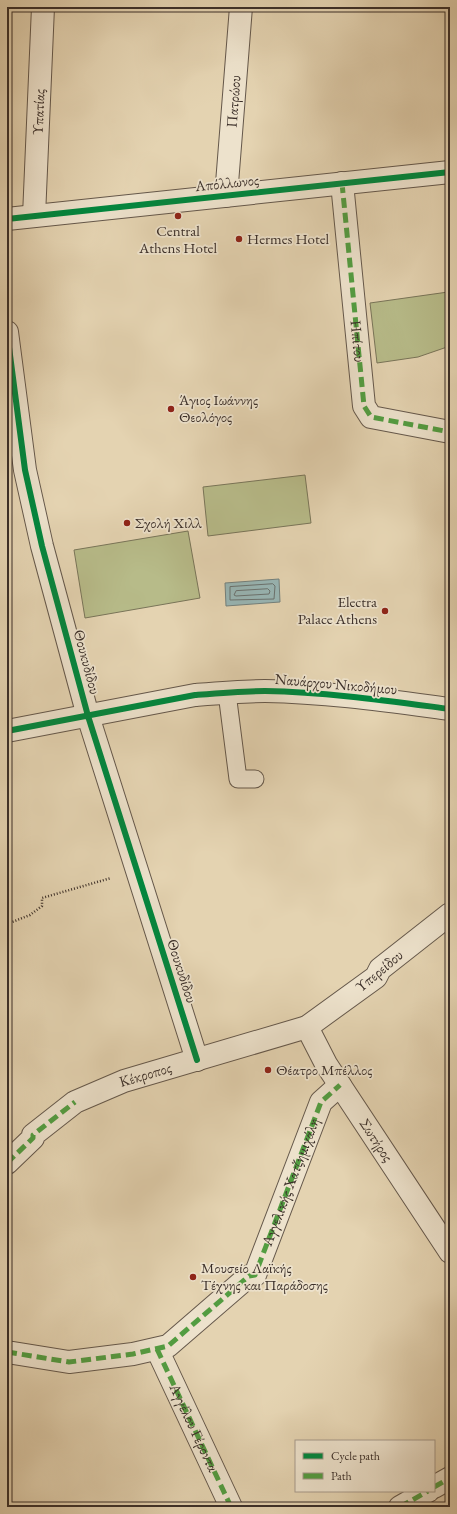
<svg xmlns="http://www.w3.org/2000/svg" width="457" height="1514" font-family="'EB Garamond',serif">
  <rect width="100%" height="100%" fill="#e4d3b1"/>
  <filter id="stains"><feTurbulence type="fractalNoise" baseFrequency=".005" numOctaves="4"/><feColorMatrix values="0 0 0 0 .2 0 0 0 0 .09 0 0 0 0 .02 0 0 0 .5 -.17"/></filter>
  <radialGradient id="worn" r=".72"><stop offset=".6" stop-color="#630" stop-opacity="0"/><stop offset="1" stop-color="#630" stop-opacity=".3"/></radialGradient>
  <path fill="#b7bb89" stroke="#797559" d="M448,292L450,346L418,357L377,363L370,303Z
    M305,475L311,523L208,536L203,487Z
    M188,531L200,598L85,618L74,550Z"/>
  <path fill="#98b6b5" stroke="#73807d" d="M279,579L280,602L226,606L225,583Z"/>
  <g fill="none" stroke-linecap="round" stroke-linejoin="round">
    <path stroke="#6a726f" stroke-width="1" d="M273,584L275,586L274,599L230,600V587Z
      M268,589L270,591L269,594L236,596L234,595L236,591Z"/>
    <defs>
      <path id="lane" d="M227,693L238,779H255"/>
      <g id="street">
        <path d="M342,183L364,406L371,417L450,432"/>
        <path id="s1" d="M226,196L241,7"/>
        <path id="s2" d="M34,216L43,7"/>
        <path d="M7,219L450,172"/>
        <path d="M7,332L25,470L42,546L88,716L197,1060"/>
        <path d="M7,731L195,695C219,693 242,691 265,691C327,692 389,701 450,709"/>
        <path id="s3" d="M307,1027L326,1064L450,1252"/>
        <path id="s4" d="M7,1163L33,1138V1135L75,1102L124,1081L307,1027L376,977L380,969L450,914"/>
        <path d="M157,1349L231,1507"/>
        <path d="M7,1352L69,1362L133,1354L168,1346L249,1276L255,1275L321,1102L340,1085"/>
        <path d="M434,1487L450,1478"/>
        <path d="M400,1507L428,1491"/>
      </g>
    </defs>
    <use href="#lane" stroke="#65584b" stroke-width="19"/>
    <use href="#street" stroke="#65584b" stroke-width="24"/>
    <path stroke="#3b2f29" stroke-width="2.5" stroke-dasharray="1 2" stroke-linecap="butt" d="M7,924L30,915L42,906V898L111,878"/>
    <use href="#lane" stroke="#ede2cc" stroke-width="17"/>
    <use href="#street" stroke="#ede2cc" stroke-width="22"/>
    <g stroke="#529d41" stroke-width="5" stroke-dasharray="10 5" stroke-linecap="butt">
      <path id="s5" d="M342,183L364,406L371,417L450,432"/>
      <path d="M7,1163L33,1138V1135L75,1102"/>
      <path id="s6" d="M157,1349L231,1507"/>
      <path id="s7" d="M7,1352L69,1362L133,1354L168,1346L249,1276L255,1275L321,1102L340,1085"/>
      <path d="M434,1487L450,1478"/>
      <path d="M400,1507L428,1491"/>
    </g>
    <defs>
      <path id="cycleway" d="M7,219L450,172
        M7,332L25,470L42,546L88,716L197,1060
        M7,731L195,695C219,693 242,691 265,691C327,692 389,701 450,709"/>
    </defs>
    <use href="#cycleway" stroke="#ede2cc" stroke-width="8"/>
    <use href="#cycleway" stroke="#00873e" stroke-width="6"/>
  </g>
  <g fill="#8f2418" stroke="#ede2cc" stroke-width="1.5">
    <circle cx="178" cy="216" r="4"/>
    <circle cx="239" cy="239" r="4"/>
    <circle cx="171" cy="409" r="4"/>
    <circle cx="127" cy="523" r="4"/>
    <circle cx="385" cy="611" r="4"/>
    <circle cx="268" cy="1070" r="4"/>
    <circle cx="193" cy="1277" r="4"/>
  </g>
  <g text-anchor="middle" stroke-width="3.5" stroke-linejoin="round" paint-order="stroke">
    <g font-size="15" fill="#3b2f29" stroke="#ede2cc">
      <text dy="5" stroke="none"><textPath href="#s1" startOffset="95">Πατρώου</textPath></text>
      <text dy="5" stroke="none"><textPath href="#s2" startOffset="104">Υπατίας</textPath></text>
      <text transform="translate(227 183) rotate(-6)" y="5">Απόλλωνος</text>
      <text dy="5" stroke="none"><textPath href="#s5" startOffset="159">Ηπίτου</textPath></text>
      <text transform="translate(87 662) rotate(75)" y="5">Θουκυδίδου</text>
      <text transform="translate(336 684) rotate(5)" y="5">Ναυάρχου Νικοδήμου</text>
      <text transform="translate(182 971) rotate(72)" y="5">Θουκυδίδου</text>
      <text transform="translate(379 971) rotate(-40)" y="5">Υπερείδου</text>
      <text dy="5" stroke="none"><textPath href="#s4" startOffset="168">Κέκροπος</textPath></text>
      <text dy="5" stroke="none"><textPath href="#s3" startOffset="133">Σωτήρος</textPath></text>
      <text dy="5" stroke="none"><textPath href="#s7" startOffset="376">Αγγελικής Χατζημιχάλη</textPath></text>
      <text dy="5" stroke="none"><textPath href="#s6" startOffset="87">Αγγέλου Γέροντα</textPath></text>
    </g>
    <g font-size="15" fill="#3b2f29" stroke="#ede2cc" text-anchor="start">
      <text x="178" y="236" text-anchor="middle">Central<tspan x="178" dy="17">Athens Hotel</tspan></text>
      <text x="247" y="244">Hermes Hotel</text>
      <text x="179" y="405">Άγιος Ιωάννης<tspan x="179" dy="17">Θεολόγος</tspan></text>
      <text x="135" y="528">Σχολή Χιλλ</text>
      <text x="377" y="607" text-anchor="end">Electra<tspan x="377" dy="17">Palace Athens</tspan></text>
      <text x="276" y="1075">Θέατρο Μπέλλος</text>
      <text x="201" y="1273">Μουσείο Λαϊκής<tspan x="201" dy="17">Τέχνης και Παράδοσης</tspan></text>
    </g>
  </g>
  <rect width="457" height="1514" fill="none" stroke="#e4d3b1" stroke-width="24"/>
  <rect x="8" y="8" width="441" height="1498" fill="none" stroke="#3b2f29" stroke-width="2"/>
  <rect x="12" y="12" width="433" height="1490" fill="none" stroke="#3b2f29"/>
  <rect x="295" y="1440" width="140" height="52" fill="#ede2cc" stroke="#a69a8b"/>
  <rect x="303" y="1453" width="20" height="6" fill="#00873e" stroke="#a69a8b"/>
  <text x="331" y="1460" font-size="12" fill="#3b2f29">Cycle path</text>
  <rect x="303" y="1473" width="20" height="6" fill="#529d41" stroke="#a69a8b"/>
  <text x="331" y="1480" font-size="12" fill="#3b2f29">Path</text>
  <rect width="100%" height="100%" filter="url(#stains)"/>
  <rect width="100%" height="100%" fill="url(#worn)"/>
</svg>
